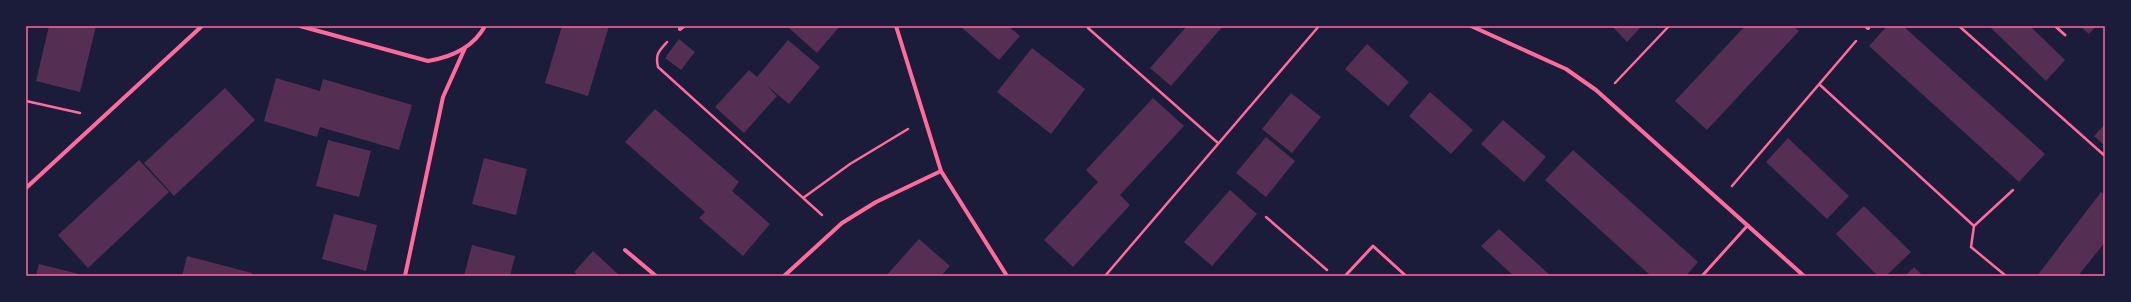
<svg xmlns="http://www.w3.org/2000/svg" width="2131" height="302" font-family="'PT Sans',sans-serif">
  <rect width="100%" height="100%" fill="#1b1b3a"/>
  <path fill="#542f53" d="M49,26H96L80,92L36,81Z
    M562,26H609L588,96L545,83Z
    M791,26H840L817,53L789,28Z
    M960,26H1008L1020,36L999,60Z
    M1187,26H1223L1171,86L1150,68Z
    M1612,26H1642L1627,42Z
    M1745,26H1793L1799,31L1707,130L1675,101Z
    M1887,26H1903L2045,154L2019,182L1869,46Z
    M1989,26H2030L2065,60L2046,81Z
    M2080,26H2096L2089,34Z
    M679,39L695,52L681,70L665,58Z
    M788,40L820,67L789,104L766,85L777,96L744,133L715,107L749,70L757,77Z
    M1367,44L1409,82L1388,106L1345,69Z
    M1032,48L1085,89L1051,134L997,92Z
    M276,78L320,91L323,79L412,105L399,150L320,127L317,137L264,121Z
    M225,88L255,120L174,196L144,163Z
    M1430,92L1473,130L1451,154L1409,116Z
    M1291,93L1321,117L1292,153L1262,129Z
    M1153,98L1184,126L1120,195L1130,205L1073,267L1044,240L1098,182L1086,170Z
    M655,109L739,182L732,191L770,224L743,256L699,218L705,212L625,142Z
    M1503,120L1546,157L1524,182L1481,144Z
    M2105,124V146L2094,136Z
    M1266,137L1295,161L1266,197L1236,173Z
    M1788,138L1849,196L1827,219L1766,162Z
    M328,140L371,151L359,197L316,186Z
    M1573,150L1698,262L1686,276H1651L1545,180Z
    M484,158L527,169L516,215L472,204Z
    M139,160L169,192L88,268L58,235Z
    M1230,190L1257,214L1212,266L1184,242Z
    M2101,192L2105,195V242L2078,276H2037Z
    M1864,206L1911,252L1886,276H1878L1836,234Z
    M334,214L377,225L366,271L322,259Z
    M1499,229L1551,276H1514L1481,246Z
    M919,239L950,266L941,276H886Z
    M472,245L515,256L510,276H464Z
    M593,251L620,276H579L574,272Z
    M187,256L252,273V276H182Z
    M39,264L83,275V276H36Z
    M1914,267L1923,276H1905Z"/>
  <g fill="none" stroke-linecap="round" stroke-linejoin="round">
    <path stroke="#ff6b9d" stroke-width="2.5" d="M1090,26L1088,28L1218,143
      M1959,26L2105,156
      M667,42C659,51 655,54 658,67L822,215
      M1615,83L1669,26
      M1819,84L1974,226L1971,247L2006,276
      M26,101L80,113
      M1732,186L1856,41
      M803,198L850,164L908,129
      M1266,217L1327,270
      M1974,226L2013,190
      M1105,276L1319,26"/>
    <path stroke="#ff6b9d" stroke-width="3" d="M2055,26L2065,35
      M1345,276L1373,246L1406,276
      M1702,276L1748,225"/>
    <path stroke="#ff6b9d" stroke-width="4" d="M300,26L428,61C452,57 473,48 485,26
      M896,26L941,171L1007,276
      M1471,26L1566,69L1596,90L1804,276
      M1866,26L1868,28
      M680,29L684,26
      M26,188L202,26
      M625,250L656,276
      M405,276L443,97L465,48
      M784,276L842,223L876,202L941,171"/>
  </g>
  <rect width="2131" height="302" fill="none" stroke="#1b1b3a" stroke-width="54"/>
  <rect x="27" y="27" width="2077" height="248" fill="none" stroke="#ff6b9d" stroke-width="1.5"/>
</svg>
